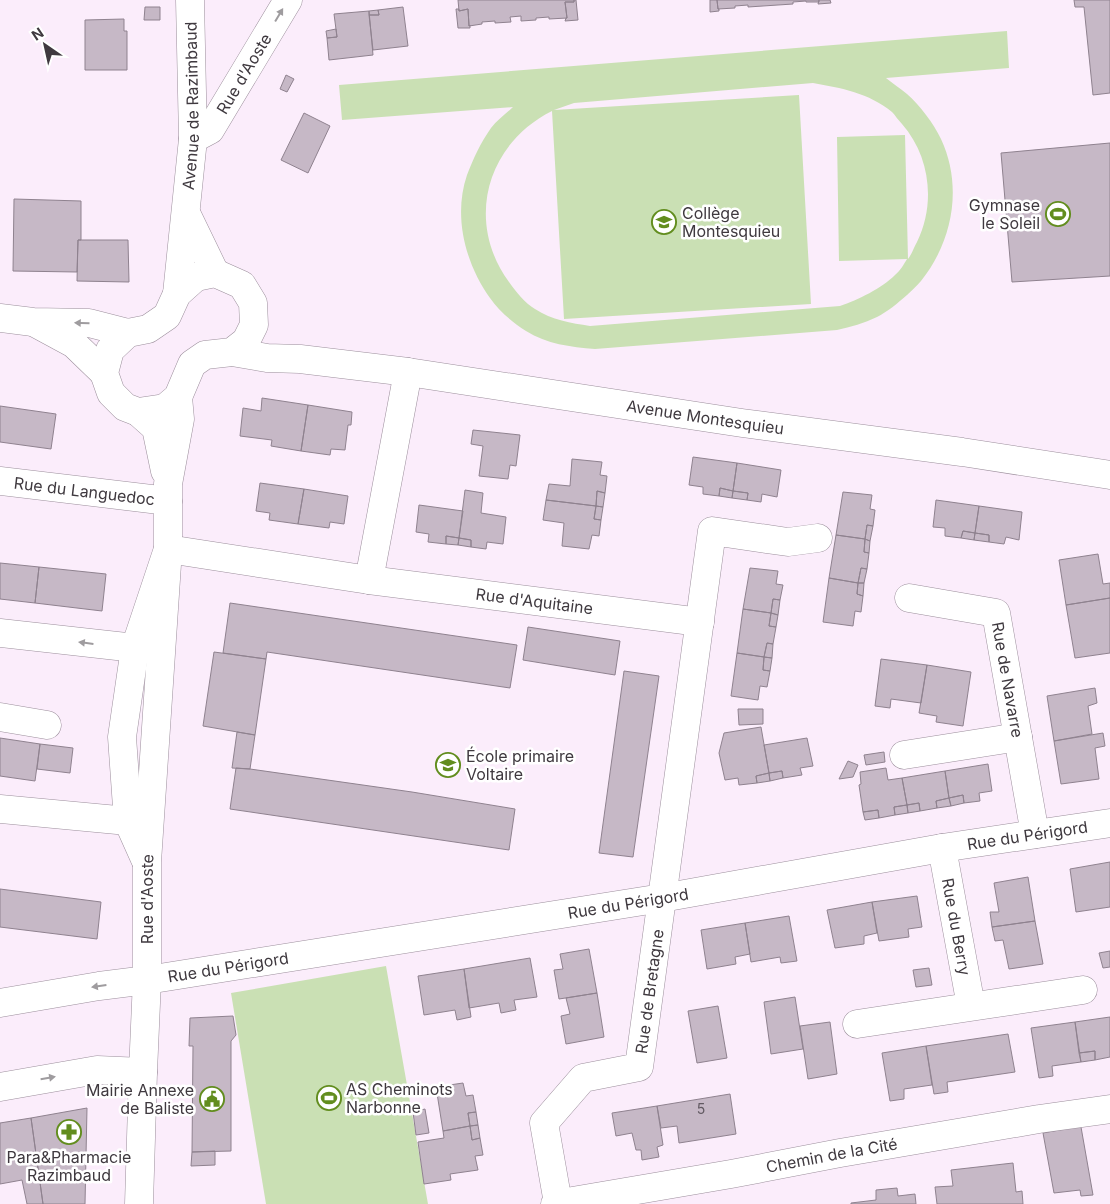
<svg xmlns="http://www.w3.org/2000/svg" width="1110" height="1204" font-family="Inter,sans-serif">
  <rect width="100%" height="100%" fill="#fbedfb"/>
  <path fill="#cae0b4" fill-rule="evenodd" d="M1007,31L1009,68L886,78C892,83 900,88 907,94C919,104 934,124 941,139C963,186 953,241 921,281C917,286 912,290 907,295C898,303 887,312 877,317C864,323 851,327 837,330L595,349C570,347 547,344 526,331C512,322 499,311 490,298C465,263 453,216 467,175C473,159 481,142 491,128C497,120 506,114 513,107L342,120L339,85ZM813,83C841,88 869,93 892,112C895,115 898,120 902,124C930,156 936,203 917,242C914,247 912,254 908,259L905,135L837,137L839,261L907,259C904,264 900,271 895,275C882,288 858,300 840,306L590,326C571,323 552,320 535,309C525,303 516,292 509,282C465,222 486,144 552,111L564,319L811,304L799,95L554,110L574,103Z
    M386,966L428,1204H266L231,993Z"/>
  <path fill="#c6b8c6" stroke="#8f828f" d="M458,0H574V2H565L567,18L549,19V17L536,18V20L521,21V16L510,17L511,22L495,23V21L482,22V24L469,26L468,9L459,11Z
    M574,0H576L578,20L565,21L566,18H567L565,2H574Z
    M710,0H717L718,9H719V11L710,12Z
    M717,0H819V2H806V1L793,2V4L748,7V5L735,6V8L718,9Z
    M819,0H830L831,3L818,4Z
    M1074,0H1110V93L1093,95L1084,7H1075Z
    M145,7H160V20H144Z
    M403,7L408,46L373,50L369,15H379L378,10Z
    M456,9H459V11L468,9L469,26L470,25V28H458Z
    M378,10L379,15H369V11Z
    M369,11L373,55L329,60L327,38L337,37L334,14Z
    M124,19V31H127V70H85V20Z
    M336,29L337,37L327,38L326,31Z
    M286,75L294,79L287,92L280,89Z
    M304,113L330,126L308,173L281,160Z
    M1110,143V276L1012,282L1001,153Z
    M14,199L81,201V240H78L77,272L13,271Z
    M78,240H128L129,282L77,281Z
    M262,398L308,405L301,451L271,446L272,440L240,436L243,408L261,411Z
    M308,405L352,412L351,425H348L345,450L331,449L330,455L301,451Z
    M0,406L56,414L51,449L0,442Z
    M473,430L520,435L516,466L510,465L508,479L479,476L483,446L471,444Z
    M693,457L737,463L733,491L720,488L719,496L703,494V487L689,485Z
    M572,459L602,462L600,475L607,476L605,493L597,491L596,506L546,500L549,484L570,486Z
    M737,463L781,470L777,497L762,494L761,502L747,500L748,493L733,491Z
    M260,483L304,489L298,524L269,520L270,513L256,511Z
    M720,488L733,491L732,498L719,496Z
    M304,489L348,496L344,524L330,522L329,528L298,524Z
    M465,490L483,493L481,513L506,517L503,544L487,542L486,549L471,547V540L459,538Z
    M597,491L605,493L603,507L596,506Z
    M733,491L748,493L747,500L732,498Z
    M843,492L872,495L870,509L875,510L873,526L867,525L865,539L836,535Z
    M546,500L596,506L594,519L601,520L599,536L592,535L589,549L562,546L564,523L543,520Z
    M936,500L979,506L975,533L963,531L961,538L945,536V528L933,527Z
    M419,505L463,511L459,538L446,536V544L428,542L429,534L416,532Z
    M596,506L603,507L601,520L594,519Z
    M979,506L1022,512L1019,540L1006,537L1004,544L989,542V535L975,533Z
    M867,525L873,526L870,541L865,539Z
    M963,531L975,533L974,540L961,538Z
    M975,533L989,535V542L974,540Z
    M836,535L865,539L864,552L869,553L867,569L861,568L858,583L829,578Z
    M446,536L459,538L458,545L446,544Z
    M459,538L471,540V547L458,545Z
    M865,539L870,541L869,553L864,552Z
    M1098,554L1103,584L1110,583V598L1066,605L1059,560Z
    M0,563L39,567L35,603L0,599Z
    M39,567L106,574L102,611L35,603Z
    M750,568L778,571L776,584L783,585L780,600L773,599L771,613L743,609Z
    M861,568L867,569L864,583H858Z
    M829,578L858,583L857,594L863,596L861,612L855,611L853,626L823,622Z
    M858,583H864L863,596L857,594Z
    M1110,598V653L1075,658L1066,605Z
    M773,599L780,600L778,615L771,613Z
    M230,603L517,645L510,688L267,652L266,659L223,653Z
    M743,609L771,613L769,626L776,627L773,644L767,643L764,657L737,653Z
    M771,613L778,615L776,627L769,626Z
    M528,627L620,641L615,675L523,660Z
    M767,643L773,644L772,658L764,657Z
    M214,652L266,659L255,735L203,726Z
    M737,653L764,657L763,670L770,671L767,687L760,686L758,700L731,696Z
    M764,657L772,658L770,671L763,670Z
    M881,659L927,665L921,703L891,699L890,708L875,706Z
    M927,665L971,672L963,726L936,722L937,716L919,713Z
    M624,671L659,676L633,857L599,853Z
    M1095,688L1097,703L1088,706L1092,734L1054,741L1047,696Z
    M738,709H763V724L739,725Z
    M761,727L769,773L756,776L757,783L739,785L738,778L725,780L719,753L724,733Z
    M237,732L255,735L250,769L232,768Z
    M1103,733L1105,746L1095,748L1099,779L1061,784L1054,741Z
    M0,738L40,744L35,781L0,776Z
    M807,738L813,766L800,768L802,775L783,778L782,771L769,773L764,745Z
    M40,744L73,748L70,773L37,769Z
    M884,752L885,762L866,765L864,755Z
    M848,761L858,765L853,777L839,779Z
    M988,764L992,791L979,793L980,801L964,803L963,795L949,798L945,771Z
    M236,768L250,769L412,792L515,809L509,850L230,809Z
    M886,768L888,780L902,778L907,805L894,807L895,815L879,818L878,810L863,812L859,785L861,784L860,772Z
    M782,771L783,778L770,781L769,773Z
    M945,771L949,798L936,801L937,808L920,811L919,803L907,805L902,778Z
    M769,773L770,781L757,783L756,776Z
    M963,795L964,803L951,806L949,798Z
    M949,798L951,806L937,808L936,801Z
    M919,803L920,811L908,813L907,805Z
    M907,805L908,813L895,815L894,807Z
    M878,810L879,818L865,820L863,812Z
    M1110,862V907L1076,912L1070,869Z
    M1028,877L1035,921L992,927L990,912H999L994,883Z
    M0,889L101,902L97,939L0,927Z
    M917,896L922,927L908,929L909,937L879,941L872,902Z
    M872,902L877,933L864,936V944L835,948L827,910Z
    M789,916L797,961L781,963L780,957L751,962L745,923Z
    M1035,921L1043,964L1009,969L1003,940L995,941L992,927Z
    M745,923L750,954L735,957L736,964L707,969L701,930Z
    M589,949L597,993L559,999L554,970L563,969L560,954Z
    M1110,951V967L1103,968L1099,953Z
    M530,958L537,997L514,1000L516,1010L501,1013L499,1003L469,1008L464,969Z
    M929,968L932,985L916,987L913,970Z
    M464,969L471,1017L457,1020L455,1010L424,1015L418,976Z
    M597,993L604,1037L566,1044L561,1016L570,1014L566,998Z
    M795,997L803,1049L771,1054L764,1002Z
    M718,1006L727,1058L697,1063L688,1011Z
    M233,1016L236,1035L231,1041V1151L192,1152L193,1046H189L190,1018Z
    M1110,1017V1057L1095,1060V1051L1079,1053L1075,1022Z
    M830,1022L837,1074L808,1079L800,1026Z
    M1075,1022L1081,1062L1052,1066L1053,1076L1039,1078L1031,1028Z
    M1008,1034L1015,1072L947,1082L948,1092L934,1094L926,1046Z
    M926,1046L932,1085L904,1089V1099L890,1101L882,1053Z
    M1095,1051V1060L1081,1062L1079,1053Z
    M463,1083L466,1096L473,1095L476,1112L468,1113L470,1126L443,1131L436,1087Z
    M730,1094L736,1134L679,1143L677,1126L661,1128L657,1106Z
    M657,1106L663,1145L657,1147L659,1157L642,1160L641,1150H636L632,1133L616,1136L612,1113Z
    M87,1108L85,1204H43L31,1118Z
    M425,1109L429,1133L416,1135L413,1112Z
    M476,1112L478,1125L470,1126L468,1113Z
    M31,1118L43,1204H27L22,1180L0,1184V1123Z
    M478,1125L480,1138L472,1140L470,1126Z
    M470,1126L472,1140L480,1138L483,1155L475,1156L478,1170L450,1174L451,1180L424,1184L418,1142L444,1138L443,1131Z
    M1075,1127H1081L1093,1195L1081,1196L1080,1190L1054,1193L1043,1133Z
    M215,1151V1165L191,1166L192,1152Z
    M1013,1163L1016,1192L1022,1191L1023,1204H937L935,1187L953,1186L951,1170Z
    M897,1188L898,1196L915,1194L916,1204H851V1203L876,1200V1190Z"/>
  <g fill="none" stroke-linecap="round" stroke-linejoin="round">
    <defs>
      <g id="minor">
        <path id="s1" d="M193,139L210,130L288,0"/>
        <path d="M186,213L215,273"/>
        <path d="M215,273L242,285L253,303L254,325L246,341L232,352L205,355L192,364L178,397L165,408L138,412L125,407L111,393L104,373L110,350L128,333L148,329L167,316L177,294L196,277Z"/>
        <path id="s2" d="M177,294L193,139L190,0"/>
        <path d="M0,318L33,322L89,323L128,333"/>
        <path d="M37,324L74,344L104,373"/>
        <path id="s3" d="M232,352L267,358L300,359L408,372L742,423L962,452L1110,475"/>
        <path d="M138,412L156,428L165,471"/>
        <path id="s4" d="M0,481L168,501"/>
        <path d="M369,580L408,372"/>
        <path id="s5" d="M909,598L996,613L1035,834"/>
        <path d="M0,633L135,648"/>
        <path d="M0,717L47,725"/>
        <path d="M904,755L1018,737"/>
        <path d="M0,809L128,821"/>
        <path id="s6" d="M942,848L971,1006"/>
        <path d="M145,859L128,821L122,737L135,648L168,549V484L180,419L178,397"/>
        <path id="s7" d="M0,1003L99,986L147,980L662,898L942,848L1110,823"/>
        <path d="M857,1024L1083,990"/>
        <path d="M0,1087L97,1070L143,1072"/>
        <path id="s8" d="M558,1203L544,1123L583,1078L639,1067L712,531L788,542L818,538"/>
        <path id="s9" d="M139,1204L143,1072L147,980V862L168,549L369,580L700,622"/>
        <path id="s10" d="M555,1204L731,1174L840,1153L1039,1119L1110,1109"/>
      </g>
    </defs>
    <use href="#minor" stroke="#9c8f9c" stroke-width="29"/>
    <use href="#minor" stroke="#fff" stroke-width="28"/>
  </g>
  <defs><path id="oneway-solid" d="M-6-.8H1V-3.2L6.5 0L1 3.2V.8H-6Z" transform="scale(1.25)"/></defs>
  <g fill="#9f9c9f">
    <use href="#oneway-solid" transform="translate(279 15) rotate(-59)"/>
    <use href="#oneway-solid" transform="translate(82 323) rotate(-178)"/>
    <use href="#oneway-solid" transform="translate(86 643) rotate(-173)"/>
    <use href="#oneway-solid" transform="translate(99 986) rotate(172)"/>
    <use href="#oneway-solid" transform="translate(48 1078) rotate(-10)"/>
  </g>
  <defs>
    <symbol id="stadium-ring" viewBox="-11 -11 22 22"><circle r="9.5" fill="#fff" stroke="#628d1e" stroke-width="1.5"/><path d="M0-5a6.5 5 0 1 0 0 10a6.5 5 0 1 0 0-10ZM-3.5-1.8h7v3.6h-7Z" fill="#628d1e"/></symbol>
    <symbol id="school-ring" viewBox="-11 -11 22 22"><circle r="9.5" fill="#fff" stroke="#628d1e" stroke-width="1.5"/><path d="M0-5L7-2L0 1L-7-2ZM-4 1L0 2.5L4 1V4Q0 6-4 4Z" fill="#628d1e"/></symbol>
    <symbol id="civic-ring" viewBox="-11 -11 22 22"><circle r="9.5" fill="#fff" stroke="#628d1e" stroke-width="1.5"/><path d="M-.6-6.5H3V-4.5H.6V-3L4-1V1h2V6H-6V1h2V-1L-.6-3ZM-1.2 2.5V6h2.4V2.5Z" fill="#628d1e"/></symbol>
    <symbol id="pharmacy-ring" viewBox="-11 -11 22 22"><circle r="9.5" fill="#fff" stroke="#628d1e" stroke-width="1.5"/><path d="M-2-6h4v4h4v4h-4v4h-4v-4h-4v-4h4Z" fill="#628d1e"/></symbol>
  </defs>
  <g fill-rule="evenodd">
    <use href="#stadium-ring" x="1044" y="200" width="28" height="28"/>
    <use href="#school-ring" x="650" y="208" width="28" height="28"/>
    <use href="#school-ring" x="434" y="751" width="28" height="28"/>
    <use href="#stadium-ring" x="315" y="1084" width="28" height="28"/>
    <use href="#civic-ring" x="198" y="1085" width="28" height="28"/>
    <use href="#pharmacy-ring" x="55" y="1118" width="28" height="28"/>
  </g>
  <g text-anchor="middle" stroke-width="5" stroke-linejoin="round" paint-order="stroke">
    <g font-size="14" fill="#615961">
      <text x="701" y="1114">5</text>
    </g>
    <g font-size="16" fill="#3f393f" stroke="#fff">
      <text dy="6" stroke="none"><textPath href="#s1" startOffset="85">Rue d'Aoste</textPath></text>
      <text dy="6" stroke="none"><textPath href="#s2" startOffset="189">Avenue de Razimbaud</textPath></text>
      <text dy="6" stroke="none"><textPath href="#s3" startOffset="478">Avenue Montesquieu</textPath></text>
      <text dy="6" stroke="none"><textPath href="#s4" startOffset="85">Rue du Languedoc</textPath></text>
      <text dy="6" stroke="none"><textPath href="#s9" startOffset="1026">Rue d'Aquitaine</textPath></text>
      <text dy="6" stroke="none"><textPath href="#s5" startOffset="156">Rue de Navarre</textPath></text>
      <text dy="6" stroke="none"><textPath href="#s7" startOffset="1041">Rue du Périgord</textPath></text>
      <text dy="6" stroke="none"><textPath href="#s9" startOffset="305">Rue d'Aoste</textPath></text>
      <text dy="6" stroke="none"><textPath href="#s7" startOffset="636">Rue du Périgord</textPath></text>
      <text dy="6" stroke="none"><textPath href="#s6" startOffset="80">Rue du Berry</textPath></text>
      <text dy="6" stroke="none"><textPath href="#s7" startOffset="231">Rue du Périgord</textPath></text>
      <text dy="6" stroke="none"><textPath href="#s8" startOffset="274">Rue de Bretagne</textPath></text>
      <text dy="6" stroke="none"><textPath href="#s10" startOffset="281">Chemin de la Cité</textPath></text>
    </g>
    <g font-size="16" fill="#3f393f" stroke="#fff" text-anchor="start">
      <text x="1040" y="211" text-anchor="end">Gymnase<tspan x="1040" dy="18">le Soleil</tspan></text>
      <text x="682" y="219">Collège<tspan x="682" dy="18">Montesquieu</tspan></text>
      <text x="466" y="762">École primaire<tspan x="466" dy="18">Voltaire</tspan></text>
      <text x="346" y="1095">AS Cheminots<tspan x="346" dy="18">Narbonne</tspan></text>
      <text x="194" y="1096" text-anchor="end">Mairie Annexe<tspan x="194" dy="18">de Baliste</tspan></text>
      <text x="69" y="1163" text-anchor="middle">Para&amp;Pharmacie<tspan x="69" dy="18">Razimbaud</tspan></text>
    </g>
  </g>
  <g transform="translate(45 45) rotate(326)" stroke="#ffffff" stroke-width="4" paint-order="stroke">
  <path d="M0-4L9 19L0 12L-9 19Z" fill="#3f393f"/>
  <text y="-8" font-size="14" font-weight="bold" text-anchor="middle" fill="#3f393f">N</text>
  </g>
</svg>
